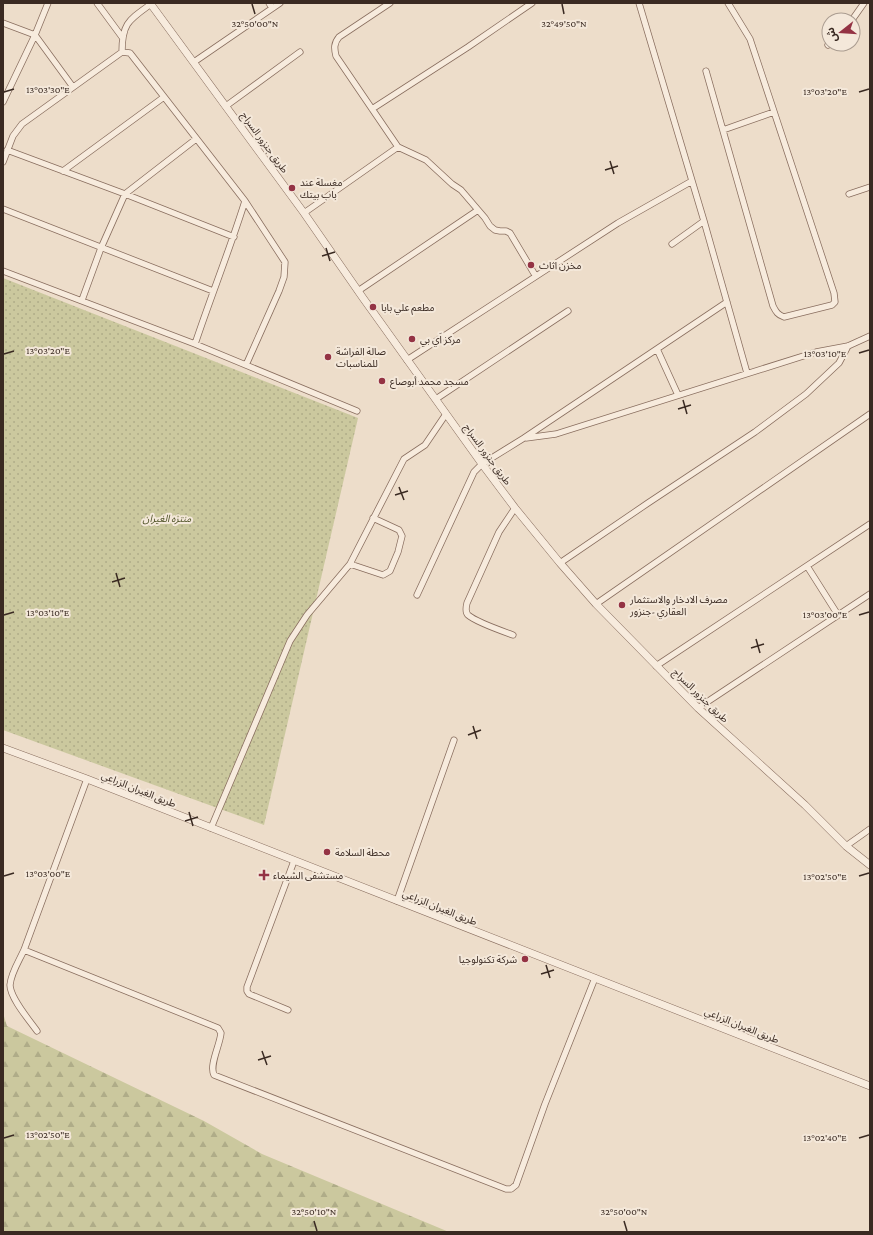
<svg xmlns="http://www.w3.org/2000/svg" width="873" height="1235" font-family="'Crimson Pro','Noto Sans Arabic',serif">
  <defs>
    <pattern id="forest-firs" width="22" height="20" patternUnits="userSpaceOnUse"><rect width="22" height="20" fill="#cbc89e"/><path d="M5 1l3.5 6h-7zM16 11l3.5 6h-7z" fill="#afac88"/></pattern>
    <pattern id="park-dots" width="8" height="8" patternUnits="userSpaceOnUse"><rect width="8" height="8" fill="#cbc89e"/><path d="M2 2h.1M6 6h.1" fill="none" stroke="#afac88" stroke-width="1.8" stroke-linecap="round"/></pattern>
  </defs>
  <rect width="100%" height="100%" fill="#edddca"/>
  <path fill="url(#forest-firs)" d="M3,1013L7,1026L204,1121L262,1154L449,1232H3Z"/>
  <path fill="url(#park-dots)" d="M3,278L358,418L264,825L3,730Z"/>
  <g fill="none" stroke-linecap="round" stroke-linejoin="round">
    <defs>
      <path id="minor" d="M97,3L122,37
        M269,3L272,8
        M390,3L339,37C334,43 334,48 336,56L398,147L426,160L452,184L461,190L485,218L490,226L495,230L500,231H506L510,233L535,275
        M639,3L704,221L747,373
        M852,20L864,3
        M3,23L35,35L73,87
        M828,45L829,44
        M122,52C122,23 129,20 151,4
        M194,62L280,3
        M706,71L773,306C776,312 778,315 784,317L832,305L835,302L834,293L750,39L728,3
        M3,102L35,35L48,3
        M226,106L300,52
        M372,109L468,47L532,3
        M723,130L774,112
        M7,150L125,194L234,237
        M3,162L13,136L22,124L122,52L130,53L245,201L285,262L284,277L279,291L246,365
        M63,171L164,97
        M849,194L870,187
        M3,209L213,291
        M304,213L398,147
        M672,244L704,221
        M3,271L195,344L357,411
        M358,291L478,210
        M82,300L101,248L125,194L196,139
        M195,344C211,296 230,249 245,201
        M657,349L678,395
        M407,360L618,223L692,181
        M436,399L568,311
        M526,438L556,434L816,352L848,346L870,336
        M560,563L648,503L755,432L806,394L839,363L848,346
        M350,564L383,575L390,571L398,552L402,536L399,530L373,518
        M807,566L838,615
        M417,595L474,472L482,464L524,438L727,302
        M596,604L870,414
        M513,635C502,631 476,622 468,615C465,612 466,607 467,603L499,532L515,508
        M656,666L870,524
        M698,708L870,594
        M211,828L290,641L307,615L350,564L404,459L425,445L446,414
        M846,846L870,829
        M397,901L454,740
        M24,950L218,1028L221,1033C220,1045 209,1065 214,1075L506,1189H511L516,1185L545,1104L595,978
        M288,1010L249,994L247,991V987L294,861
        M37,1031C30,1021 10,998 10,985C11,973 19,961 24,950L87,779"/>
      <path id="tertiary" d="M150,3L304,213L363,298L482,464L515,508L560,563L596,604L698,708L805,805L846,846L870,865
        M3,748L87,779L870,1086"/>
    </defs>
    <use href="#minor" stroke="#896e5f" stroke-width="7"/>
    <use href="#tertiary" stroke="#896e5f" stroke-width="8"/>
    <use href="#minor" stroke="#f7ebdd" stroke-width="5.5"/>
    <use href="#tertiary" stroke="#f7ebdd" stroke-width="7"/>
  </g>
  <path fill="none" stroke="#3a2a22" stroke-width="1.5" d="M252,4L255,14M562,4L564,14M4,92L14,89M859,92L869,89M610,161L614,174M605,170L618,166M326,248L330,261M322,256L335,252M859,353L869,350M4,354L14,351M683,400L687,414M678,409L691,405M399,487L404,500M395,495L408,491M116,573L120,587M112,582L125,578M4,615L14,612M859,615L869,612M756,639L760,653M751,648L764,644M473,726L477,739M468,735L481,730M189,812L193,826M185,821L198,817M4,876L14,873M859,876L869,873M546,965L550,978M541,974L554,970M262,1051L267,1065M258,1060L271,1056M4,1138L14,1135M859,1138L869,1135M314,1221L317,1231M624,1221L627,1231"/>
  <g fill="#943344" stroke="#f4e8da" stroke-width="1.5">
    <circle cx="292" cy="188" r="4"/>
    <circle cx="531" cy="265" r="4"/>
    <circle cx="373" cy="307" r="4"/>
    <circle cx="412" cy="339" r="4"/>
    <circle cx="328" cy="357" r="4"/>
    <circle cx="382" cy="381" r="4"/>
    <circle cx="622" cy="605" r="4"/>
    <circle cx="327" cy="852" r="4"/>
    <path d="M262 869h4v4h4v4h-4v4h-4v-4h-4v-4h4z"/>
    <circle cx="525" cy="959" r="4"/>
  </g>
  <g text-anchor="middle" stroke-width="4" stroke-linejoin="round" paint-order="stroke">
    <g font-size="10" fill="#3a2a22" stroke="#f4e8da">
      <text transform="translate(265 142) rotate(54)" y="4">طريق جنزور السراج</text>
      <text transform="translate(488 454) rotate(54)" y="4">طريق جنزور السراج</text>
      <text transform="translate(701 695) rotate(44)" y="4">طريق جنزور السراج</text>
      <text transform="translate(139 789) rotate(22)" y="4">طريق الغيران الزراعي</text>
      <text transform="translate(440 907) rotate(22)" y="4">طريق الغيران الزراعي</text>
      <text transform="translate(742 1025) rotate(22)" y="4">طريق الغيران الزراعي</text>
    </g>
    <g font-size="10" fill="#3a2a22" stroke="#f4e8da" text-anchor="start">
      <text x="300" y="186">مغسلة عند<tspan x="300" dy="12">باب بيتك</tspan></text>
      <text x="539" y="269">مخزن اثاث</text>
      <text x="381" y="311">مطعم علي بابا</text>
      <text x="420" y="343">مركز اَي بي</text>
      <text x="336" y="355">صالة الفراشة<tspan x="336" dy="12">للمناسبات</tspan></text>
      <text x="390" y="385">مسجد محمد أبوصاع</text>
      <text x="630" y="603">مصرف الادخار والاستثمار<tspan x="630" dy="12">العقاري -جنزور</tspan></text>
      <text x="335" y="856">محطة السلامة</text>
      <text x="273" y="879">مستشفى الشيماء</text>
      <text x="517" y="963" text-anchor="end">شركة تكنولوجيا</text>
    </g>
    <g font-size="10" font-style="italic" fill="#51552a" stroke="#f4e8da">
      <text x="167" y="522">منتزه الغيران</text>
    </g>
  </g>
  <g font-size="10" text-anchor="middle" fill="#3a2a22" stroke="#f4e8da" stroke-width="4" stroke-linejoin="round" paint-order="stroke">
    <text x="255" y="27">32°50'00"N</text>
    <text x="564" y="27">32°49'50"N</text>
    <text x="48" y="93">13°03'30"E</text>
    <text x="825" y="95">13°03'20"E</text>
    <text x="48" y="354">13°03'20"E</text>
    <text x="825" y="357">13°03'10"E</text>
    <text x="48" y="616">13°03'10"E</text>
    <text x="825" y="618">13°03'00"E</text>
    <text x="48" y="877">13°03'00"E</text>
    <text x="825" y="880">13°02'50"E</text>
    <text x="48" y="1138">13°02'50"E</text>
    <text x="825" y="1141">13°02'40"E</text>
    <text x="314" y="1215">32°50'10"N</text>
    <text x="624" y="1215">32°50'00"N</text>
  </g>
  <rect width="873" height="1235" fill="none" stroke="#3a2a22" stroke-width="8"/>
  <g transform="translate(841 32) rotate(253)"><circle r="19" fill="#f4e8da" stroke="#aa9c90"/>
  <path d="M0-3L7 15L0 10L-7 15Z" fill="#943344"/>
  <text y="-6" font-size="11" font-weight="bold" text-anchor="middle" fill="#3a2a22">ش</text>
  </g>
</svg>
